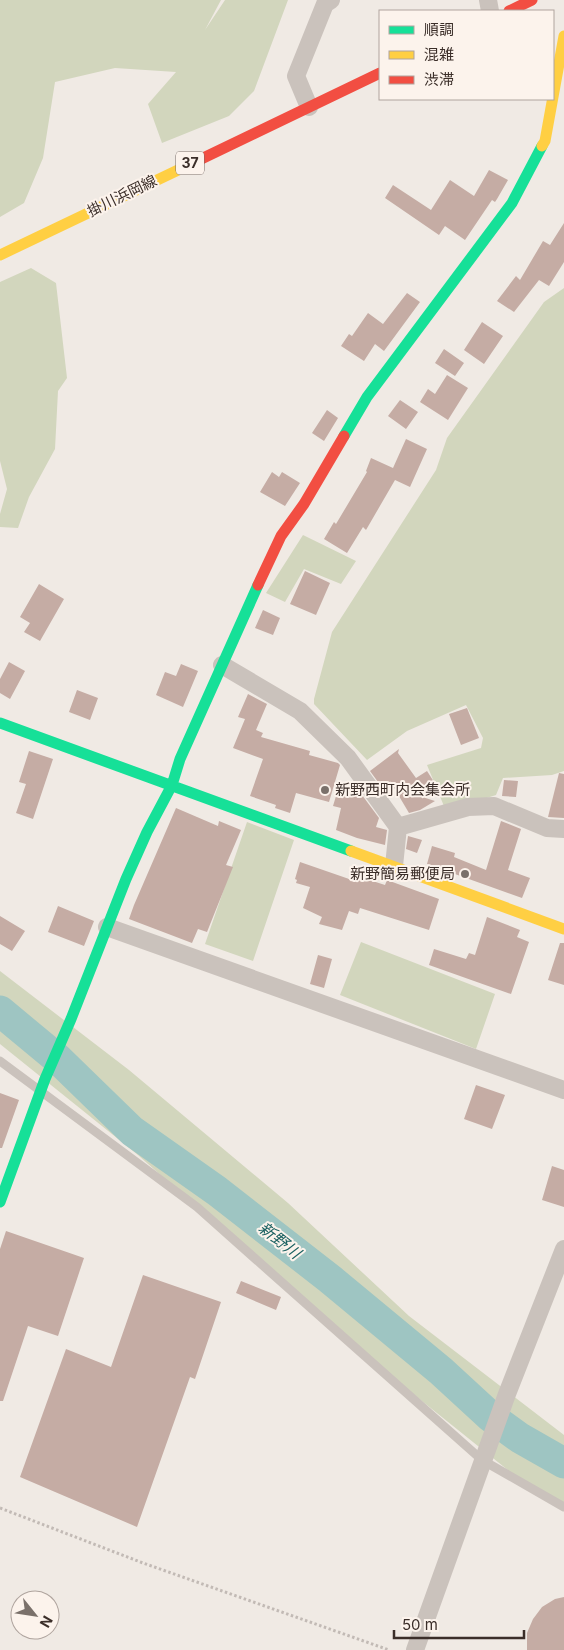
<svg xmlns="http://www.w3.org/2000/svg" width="564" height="1650" font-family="Inter,'Noto Sans JP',sans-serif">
  <rect width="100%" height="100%" fill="#f0eae4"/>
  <path fill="#d2d6bd" d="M0,0H221L205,30L225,0H288L254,91L229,116L162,143L148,104L176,72L115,68L55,82L43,158L24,203L0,217Z
    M31,268L56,283L67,378L58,391L55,449L29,497L18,528L0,527V514L7,489L0,461V282Z
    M564,288V771L552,775L503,778L496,795L446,811L427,765L481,748L483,738L466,705L407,731L367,760L314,704V699L332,632L436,470L447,438L544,302Z
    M303,535L356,561L341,584L304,569L285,602L266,593Z
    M247,822L294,840L253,961L205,944Z
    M361,942L495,994L476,1049L340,995Z
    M0,971L129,1070L288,1203L409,1316L564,1435V1506L524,1483L346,1340L138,1155L0,1044Z"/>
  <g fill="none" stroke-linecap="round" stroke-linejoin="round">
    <path stroke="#9ec5c2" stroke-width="31" d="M0,1011L59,1060L132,1131L217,1191L330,1279L441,1371L491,1417L520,1438L564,1463"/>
  </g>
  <path fill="#c5aca4" d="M489,170L508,180L497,199L495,202L492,200L465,240L445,226L439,235L385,198L393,185L431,210L450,180L474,196Z
    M564,223V262L549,286L539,280L514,312L497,301L516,276L520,280L543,241L550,245Z
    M407,293L420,302L384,351L375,344L364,361L341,346L349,334L352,336L368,313L383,324Z
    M482,322L503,336L484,364L464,350Z
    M444,349L464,363L455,376L435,363Z
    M447,375L468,388L448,420L420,402L428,389L435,394Z
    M400,400L418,412L406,429L388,416Z
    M327,410L338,418L324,441L312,433Z
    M406,439L427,449L410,487L395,480L366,530L363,527L347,553L324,539L334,522L336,524L367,472L366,471L371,458L393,468Z
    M272,472L279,477L282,472L300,483L285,506L260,492Z
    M305,571L330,583L316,615L290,604Z
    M39,584L64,599L40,641L24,632L30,623L20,617Z
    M263,610L280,618L273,635L255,628Z
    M9,662L25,671L10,699L0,693V679Z
    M181,664L198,671L183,707L156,695L165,672L176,676Z
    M77,690L98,698L90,720L69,712Z
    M248,694L267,704L256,730L263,733L261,737L310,751L309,755L338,763L340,765L329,802L296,793L290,813L275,808L276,805L250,796L263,759L233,748L245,719L238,717Z
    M467,708L479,738L461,745L449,714Z
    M399,749L398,753L416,778L427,771L438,788L418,786L416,795L435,801L420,810L409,813L390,781L386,793L370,771Z
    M29,751L53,759L33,819L16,813L26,784L19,782Z
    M559,773L564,774V818L548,817Z
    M504,780L518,781L516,797L502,796Z
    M344,790L362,795L379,818L376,827L387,830L385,845L357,838L336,830L341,808L333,806L336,796Z
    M176,808L218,826L219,821L241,830L226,865L233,867L207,932L198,929L192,943L129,919L134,905Z
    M501,821L521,829L508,870L530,878L522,898L427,864L432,846L455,853L454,857L486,870Z
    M408,836L422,840L417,853L406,849Z
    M300,862L352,880L354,875L385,885L387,880L439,899L429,930L360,908L358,914L349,911L342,930L319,924L322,917L303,908L310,887L296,883L297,880L295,879Z
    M58,906L94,921L84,946L48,932Z
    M0,916L25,931L12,951L0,944Z
    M487,917L520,930L517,937L529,942L511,994L429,965L434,949L466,959L469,953L475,955Z
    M560,943H564V985L548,980Z
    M318,955L332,959L324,988L310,984Z
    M476,1085L505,1095L492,1129L464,1119Z
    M0,1093L19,1100L2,1148H0Z
    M552,1166L564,1170V1207L542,1200Z
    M6,1231L84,1258L58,1336L28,1326L3,1401H0V1249Z
    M143,1275L221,1302L195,1379L190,1377L137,1527L20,1477L66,1349L111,1367Z
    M241,1281L281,1297L276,1310L236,1293Z
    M564,1597V1650H527V1633L533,1619L542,1607L555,1599Z"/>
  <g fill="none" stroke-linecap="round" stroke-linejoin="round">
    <path stroke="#c2bab5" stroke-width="3" stroke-dasharray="2.5 2.5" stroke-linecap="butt" d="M0,1508L143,1563L389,1650"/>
    <path stroke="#cac2bc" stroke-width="9" d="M0,1061L197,1207L482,1460L564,1507"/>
    <path stroke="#cac2bc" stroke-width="18" d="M488,0L490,11
      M309,107L296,76L325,4L331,0
      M222,665L300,711L348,758L398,827L468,807L494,806L547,828L564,829
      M394,866L398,827
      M107,927L564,1090
      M415,1650L507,1394L564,1249"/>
    <path stroke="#16e098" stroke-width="11" d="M344,436L367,397L512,203L542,146
      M0,723L351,851
      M0,1202L45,1079L71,1019L126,879L147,832L172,785L180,759L258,585"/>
    <path stroke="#ffcf43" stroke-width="11" d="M542,146L545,141L564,36
      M0,255L197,161
      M351,851L564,929"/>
    <path stroke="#f24e42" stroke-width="11" d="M509,11L532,0
      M197,161L380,73
      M258,585L281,536L304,504L344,436"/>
  </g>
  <g fill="#7a706a" stroke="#fcf3ec" stroke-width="2">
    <circle cx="325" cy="790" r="5"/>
    <circle cx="465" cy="874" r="5"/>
  </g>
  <g text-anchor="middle" stroke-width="4" stroke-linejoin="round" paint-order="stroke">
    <rect fill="#fcf3ec" stroke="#756964" stroke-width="1" x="176" y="151.5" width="28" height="23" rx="4"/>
    <g font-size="14" font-weight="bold" fill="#3b2e29">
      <text x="190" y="168">37</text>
    </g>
    <g font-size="15" fill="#3b2e29" stroke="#fcf3ec">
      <text transform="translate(122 196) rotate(-26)" y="5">掛川浜岡線</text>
    </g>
    <g font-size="15" fill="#3b2e29" stroke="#fcf3ec" text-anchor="start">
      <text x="335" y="795">新野西町内会集会所</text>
      <text x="455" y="879" text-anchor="end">新野簡易郵便局</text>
    </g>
    <g font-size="16" font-style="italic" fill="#1b6161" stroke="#fcf3ec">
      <text transform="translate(280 1240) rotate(38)" y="6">新野川</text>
    </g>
  </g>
  <rect x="379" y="10" width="175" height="90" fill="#fcf3ec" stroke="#afa49e"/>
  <rect x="389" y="26" width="25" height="8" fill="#16e098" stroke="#afa49e"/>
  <text x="424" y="35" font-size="15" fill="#3b2e29">順調</text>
  <rect x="389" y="51" width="25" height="8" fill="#ffcf43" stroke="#afa49e"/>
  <text x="424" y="60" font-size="15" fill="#3b2e29">混雑</text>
  <rect x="389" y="76" width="25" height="8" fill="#f24e42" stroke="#afa49e"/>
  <text x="424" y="85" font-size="15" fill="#3b2e29">渋滞</text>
  <g transform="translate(35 1615) rotate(120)"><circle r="24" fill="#fcf3ec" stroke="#afa49e"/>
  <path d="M0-4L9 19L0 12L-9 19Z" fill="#7a706a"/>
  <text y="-8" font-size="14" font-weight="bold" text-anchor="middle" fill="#3b2e29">N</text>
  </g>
  <path d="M394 1630v8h130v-8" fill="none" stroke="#3b2e29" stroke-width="2.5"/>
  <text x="402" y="1630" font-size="15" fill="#3b2e29" stroke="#fcf3ec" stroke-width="4" paint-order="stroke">50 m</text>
</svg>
